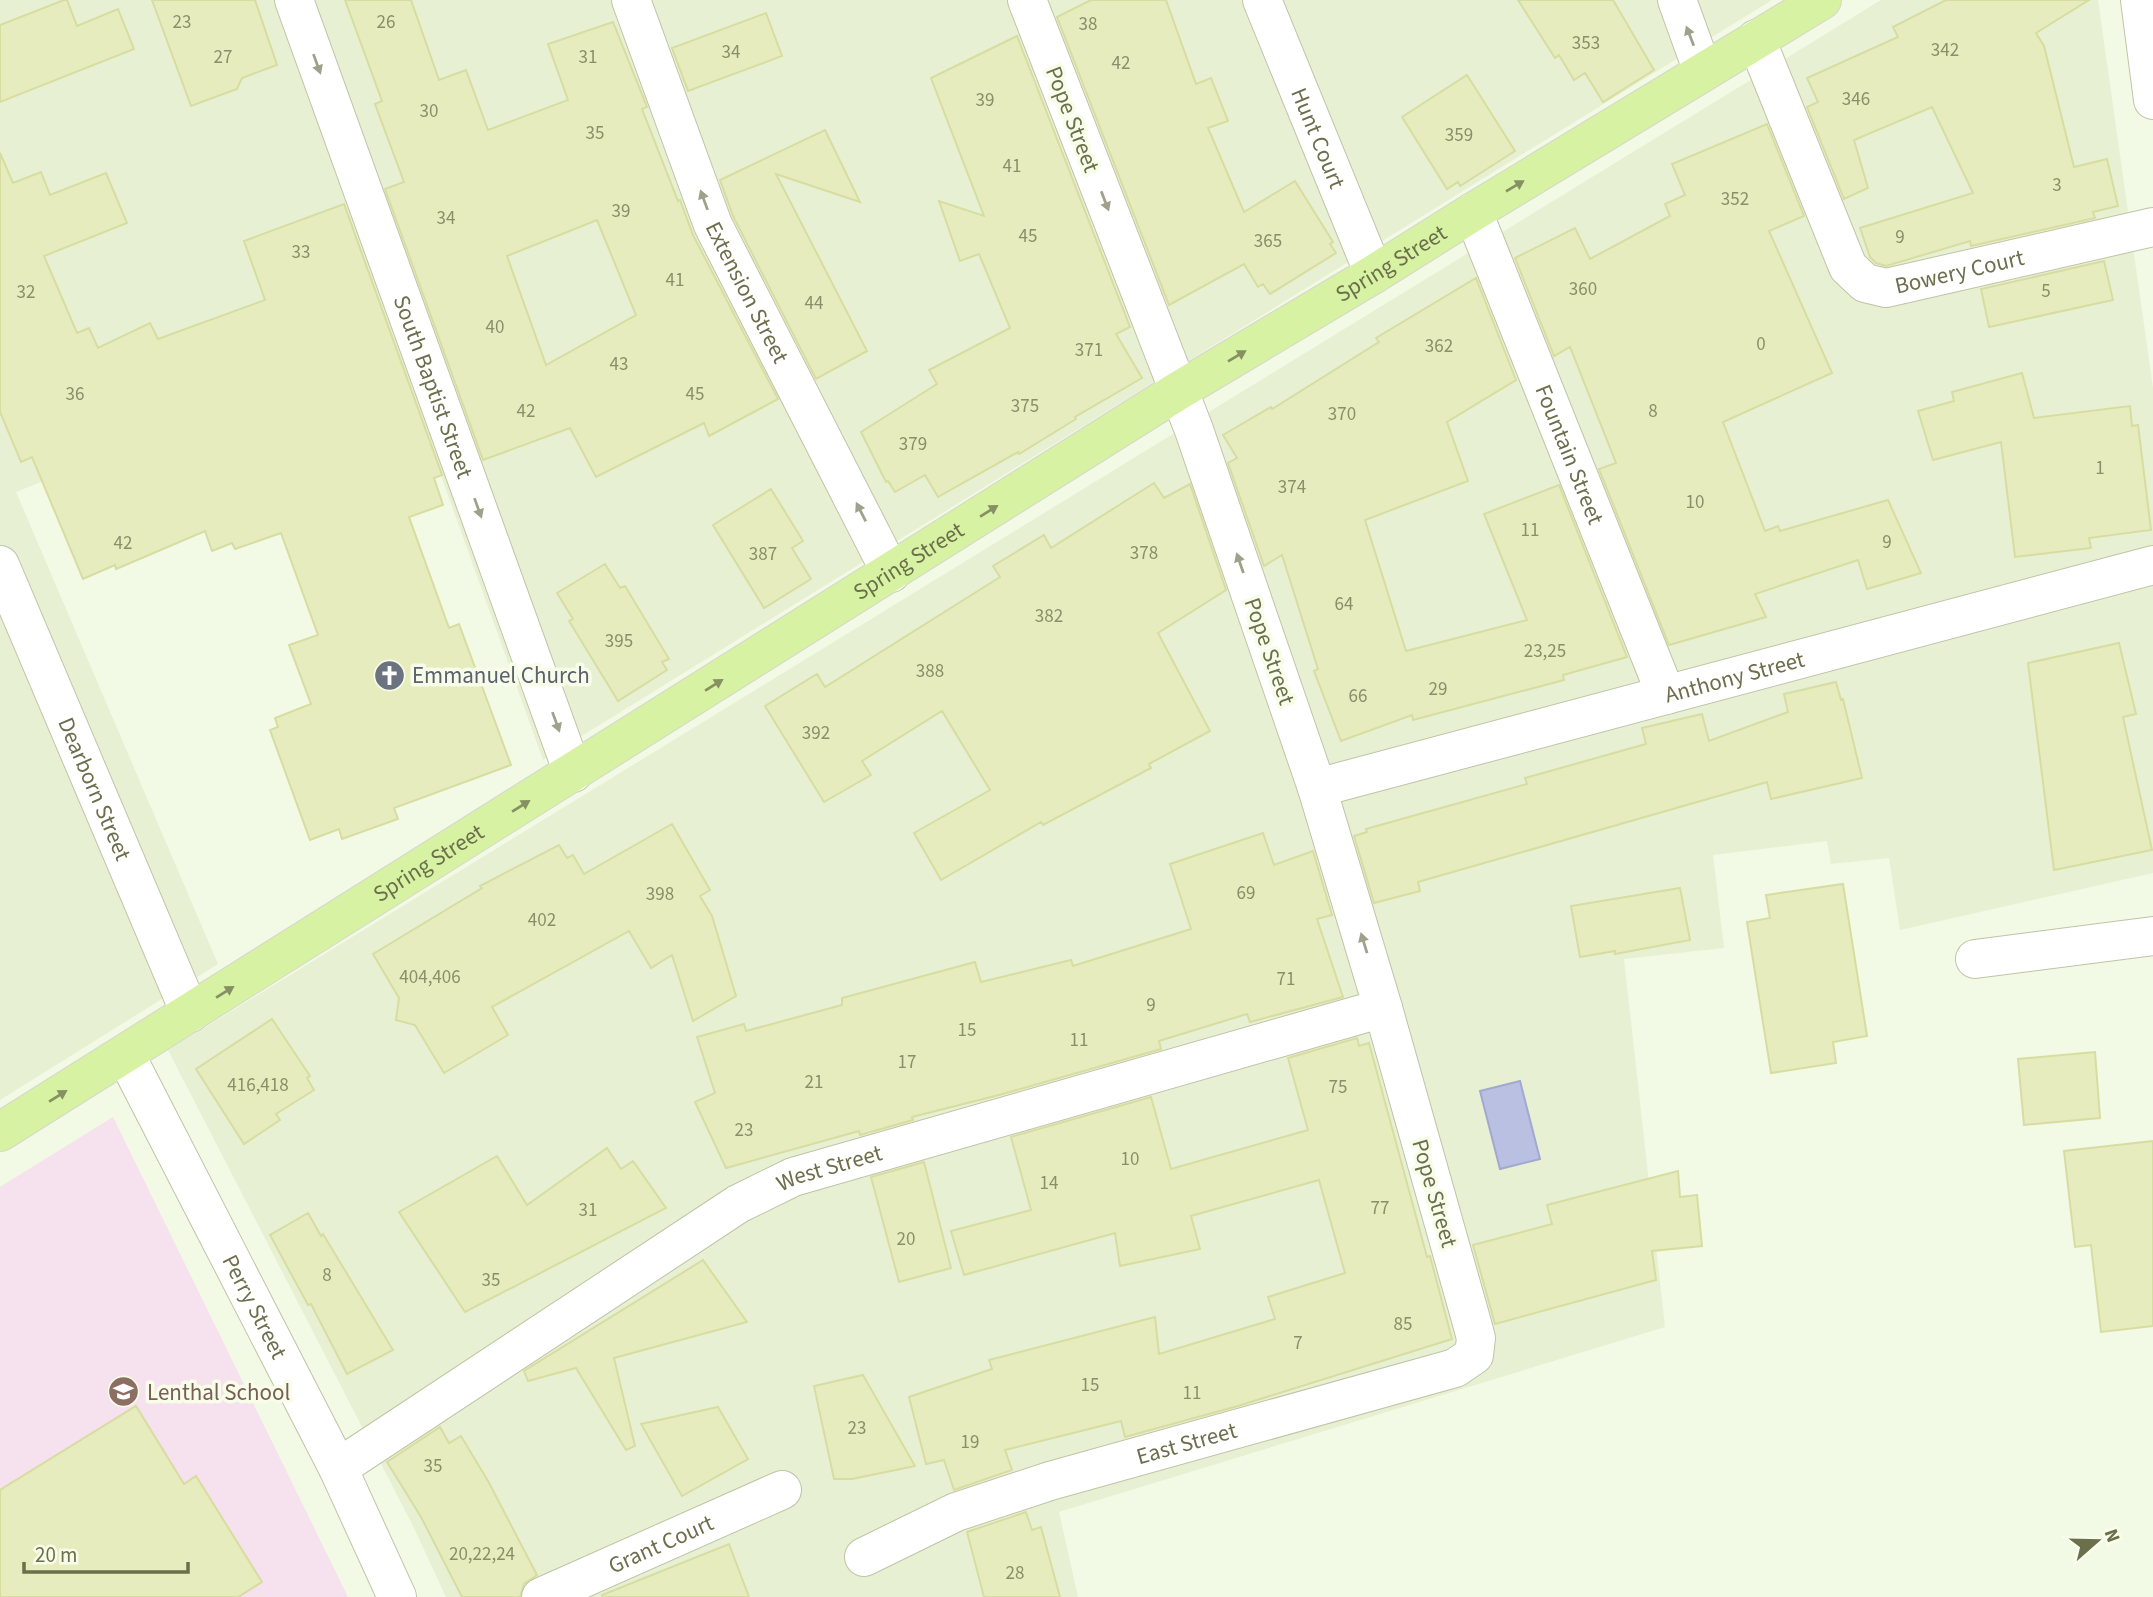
<svg xmlns="http://www.w3.org/2000/svg" width="2153" height="1597" font-family="'Source Sans 3',sans-serif">
  <rect width="100%" height="100%" fill="#f2f9e4"/>
  <path fill="#e8f0d3" d="M0,0H1772L543,760L379,303L174,428L16,492L218,964L0,1100Z
    M1881,0H2098L2153,388V873L1900,930L1889,858L1831,864L1827,841L1713,855L1724,948L1624,959L1665,1327L1059,1512L1078,1597H446L414,1528L168,1050Z"/>
  <path fill="#f6e1ee" d="M113,1117L348,1597H0V1187Z"/>
  <path fill="#bac0e1" stroke="#a2a8d1" stroke-width="2" d="M1520,1081L1540,1159L1500,1169L1480,1091Z"/>
  <path fill="#e7ecbe" stroke="#d7dda0" stroke-width="2" fill-rule="evenodd" d="M64,0H67L77,26L118,9L134,49L0,102V25Z
    M152,0H255L277,65L242,78L237,89L191,106Z
    M345,0H411L439,80L466,70L488,130L568,100L548,44L613,22L647,107L642,109L678,201L680,200L693,235L778,399L709,436L704,423L596,477L570,428L483,460L385,189L404,182L375,104L382,101ZM597,220L636,315L546,365L507,256Z
    M1091,0H1166L1196,84L1211,78L1228,121L1208,128L1244,212L1295,181L1333,242L1330,244L1336,253L1270,294L1263,284L1258,287L1244,264L1169,305L1057,17Z
    M1518,0H1613L1654,70L1603,102L1585,73L1574,80L1559,55L1555,58Z
    M1946,0H2089L2036,33L2044,46L2074,167L2107,159L2118,206L2093,212L2095,218L1971,246L1970,241L1886,266L1876,263L1870,257L1860,228L1973,193L1932,107L1854,140L1868,188L1844,199L1807,107L1818,102L1807,78L1898,37L1893,27Z
    M766,13L782,56L688,91L672,48Z
    M1017,36L1130,327L1116,334L1142,378L1075,417L1076,419L1019,454L1018,452L938,497L925,475L895,492L888,481L886,482L861,432L937,384L929,370L1010,328L979,254L960,261L939,201L984,216L931,78Z
    M1467,75L1515,151L1460,186L1458,182L1447,189L1402,117Z
    M1767,124L1804,216L1769,231L1832,373L1723,422L1765,531L1778,526L1780,531L1888,500L1921,573L1867,589L1858,560L1755,594L1766,617L1669,645L1599,469L1616,463L1570,347L1554,356L1515,258L1575,228L1590,259L1670,216L1665,204L1685,195L1672,164Z
    M825,130L860,202L776,174L867,351L816,379L733,216L720,180Z
    M0,153L13,183L41,172L50,195L106,173L127,223L44,256L77,333L89,328L98,348L150,323L158,339L265,300L244,241L344,204L442,475L434,478L443,505L409,517L449,628L459,624L511,765L394,808L398,819L342,839L339,829L310,840L270,730L278,727L275,718L311,704L289,645L318,635L281,533L235,549L232,543L212,551L205,531L116,569L115,565L83,579L32,457L21,462L0,412Z
    M2104,261L2113,300L1989,327L1981,289Z
    M1476,278L1516,380L1447,422L1468,481L1365,520L1406,651L1527,620L1484,514L1559,485L1627,657L1563,675L1564,680L1413,720L1412,715L1341,741L1314,671L1318,669L1282,555L1264,566L1228,463L1237,458L1223,435L1271,407L1272,409L1379,342L1376,338Z
    M2022,373L2034,418L2130,406L2132,426L2138,425L2151,530L2089,538L2091,548L2015,557L2001,442L1933,460L1918,411L1954,401L1952,392Z
    M1154,483L1164,498L1190,484L1226,590L1158,633L1210,731L1149,764L1151,768L1043,825L1041,822L941,880L914,833L990,790L942,711L862,761L871,775L824,802L765,706L817,674L825,687L1000,577L993,566L1044,535L1051,548Z
    M771,489L803,541L792,548L811,579L764,608L713,525Z
    M605,564L620,588L625,586L669,659L662,662L667,670L618,701L569,621L573,619L557,593Z
    M2119,643L2136,714L2123,717L2152,850L2054,870L2028,663Z
    M1836,682L1841,700L1843,699L1862,778L1771,799L1767,782L1418,882L1420,891L1374,903L1354,836L1367,832L1366,829L1527,784L1525,778L1646,744L1642,728L1702,714L1709,741L1788,712L1784,694Z
    M672,824L710,890L700,896L712,916L736,996L693,1021L672,955L651,968L629,931L492,1007L508,1035L444,1073L415,1025L396,1020L399,998L373,954L482,888L480,886L559,845L567,858L573,855L584,874Z
    M1263,833L1274,865L1313,851L1332,915L1317,919L1343,997L1250,1022L1247,1014L1159,1041L1161,1049L999,1095L912,1117L913,1120L860,1135L859,1131L726,1168L695,1102L715,1093L697,1037L744,1024L746,1031L842,1005V998L975,962L981,982L1071,960L1073,966L1191,929L1170,864Z
    M1843,884L1867,1036L1833,1042L1836,1063L1771,1073L1747,922L1770,918L1766,895Z
    M1680,888L1690,940L1615,954V951L1580,957L1571,906Z
    M272,1019L310,1076L307,1078L314,1090L276,1114L280,1120L244,1144L196,1069Z
    M1357,1038L1359,1046L1369,1043L1427,1257L1430,1256L1452,1339L1238,1406L1125,1437L1121,1421L1005,1450L1012,1470L954,1490L944,1460L926,1464L909,1397L992,1369L989,1360L1155,1317L1159,1354L1275,1319L1268,1297L1345,1273L1319,1180L1191,1216L1200,1249L1120,1266L1115,1233L964,1275L951,1231L1031,1210L1011,1137L1151,1097L1171,1169L1308,1130L1288,1058Z
    M2095,1052L2100,1118L2024,1125L2018,1059Z
    M2153,1141V1326L2101,1332L2091,1245L2075,1247L2064,1151Z
    M607,1148L621,1169L633,1161L666,1208L465,1312L399,1212L497,1156L527,1205Z
    M924,1162L951,1268L899,1282L871,1177Z
    M1678,1171L1680,1197L1697,1195L1702,1246L1652,1251L1656,1280L1495,1324L1473,1245L1552,1224L1547,1205Z
    M308,1213L321,1236L323,1234L393,1350L347,1374L311,1304L308,1305L270,1235Z
    M703,1260L747,1322L614,1358L635,1446L626,1450L576,1368L528,1381L524,1371Z
    M863,1375L915,1466L852,1479H834L814,1386Z
    M136,1406L184,1484L196,1476L262,1582L238,1597H0V1490Z
    M718,1407L748,1459L682,1496L641,1424Z
    M440,1427L449,1443L461,1436L488,1481L537,1575L524,1584L520,1597H462L421,1517L387,1462Z
    M1026,1512L1032,1530L1041,1527L1060,1597H984L967,1532Z
    M729,1544L749,1597H603L602,1595Z"/>
  <g fill="none" stroke-linecap="round" stroke-linejoin="round">
    <defs>
      <g id="minor">
        <path id="s1" d="M294,0L573,773"/>
        <path id="s2" d="M631,0L713,225L891,573"/>
        <path id="s3" d="M1262,0L1374,274"/>
        <path d="M1677,0L1703,72"/>
        <path d="M2140,0L2153,100"/>
        <path id="s4" d="M1756,39L1848,267L1865,283L1886,288L2153,227"/>
        <path id="s5" d="M1473,212L1666,695"/>
        <path id="s6" d="M0,565L190,1013"/>
        <path id="s7" d="M1317,788L2153,565"/>
        <path d="M1975,959L2153,936"/>
        <path id="s8" d="M125,1054L338,1468L397,1597"/>
        <path id="s9" d="M338,1468L738,1204L793,1177L1383,1008"/>
        <path id="s10" d="M864,1557L956,1512L1050,1481L1455,1368L1474,1355L1476,1338L1470,1316L1383,1008L1317,788L1194,430L1027,0"/>
        <path id="s11" d="M541,1597L782,1490"/>
      </g>
      <g id="major">
        <path id="s12" d="M0,1132L1178,391L1374,274L1473,212L1822,0"/>
      </g>
    </defs>
    <use href="#minor" stroke="#bfc4a6" stroke-width="40"/>
    <use href="#major" stroke="#d6d7cd" stroke-width="40"/>
    <use href="#minor" stroke="#fff" stroke-width="38"/>
    <use href="#major" stroke="#d6f2a2" stroke-width="38"/>
  </g>
  <defs><path id="oneway-solid" d="M-6-.8H1V-3.2L6.5 0L1 3.2V.8H-6Z" transform="scale(1.75)"/></defs>
  <g fill="#9fa18b">
    <use href="#oneway-solid" transform="translate(1690 36) rotate(-111)"/>
    <use href="#oneway-solid" transform="translate(317 64) rotate(70)"/>
    <use href="#oneway-solid" transform="translate(704 200) rotate(-110)"/>
    <use href="#oneway-solid" transform="translate(1105 201) rotate(69)"/>
    <use href="#oneway-solid" transform="translate(478 508) rotate(70)"/>
    <use href="#oneway-solid" transform="translate(861 512) rotate(-117)"/>
    <use href="#oneway-solid" transform="translate(1240 563) rotate(-109)"/>
    <use href="#oneway-solid" transform="translate(556 722) rotate(70)"/>
    <use href="#oneway-solid" transform="translate(1364 943) rotate(-107)"/>
  </g>
  <g fill="#869062">
    <use href="#oneway-solid" transform="translate(1515 186) rotate(-31)"/>
    <use href="#oneway-solid" transform="translate(1237 356) rotate(-31)"/>
    <use href="#oneway-solid" transform="translate(989 511) rotate(-32)"/>
    <use href="#oneway-solid" transform="translate(714 685) rotate(-32)"/>
    <use href="#oneway-solid" transform="translate(521 806) rotate(-32)"/>
    <use href="#oneway-solid" transform="translate(225 992) rotate(-32)"/>
    <use href="#oneway-solid" transform="translate(58 1096) rotate(-32)"/>
  </g>
  <defs>
    <symbol id="church-disc" viewBox="-11 -11 22 22"><circle r="9.5" fill="#6b7280" stroke="#f7fde9"/><path d="M-1.2-6h2.4v3.5h3.3v2.4h-3.3V6h-2.4V-.1h-3.3v-2.4h3.3Z" fill="#fff"/></symbol>
    <symbol id="school-disc" viewBox="-11 -11 22 22"><circle r="9.5" fill="#8d6e63" stroke="#f7fde9"/><path d="M0-5L7-2L0 1L-7-2ZM-4 1L0 2.5L4 1V4Q0 6-4 4Z" fill="#fff"/></symbol>
  </defs>
  <g fill-rule="evenodd">
    <use href="#church-disc" x="372" y="658" width="35" height="35"/>
    <use href="#school-disc" x="106" y="1374" width="35" height="35"/>
  </g>
  <g text-anchor="middle" stroke-width="7" stroke-linejoin="round" paint-order="stroke">
    <g font-size="19" fill="#8b8e68">
      <text x="182" y="28">23</text>
      <text x="386" y="28">26</text>
      <text x="1088" y="30">38</text>
      <text x="1586" y="49">353</text>
      <text x="1945" y="56">342</text>
      <text x="731" y="58">34</text>
      <text x="223" y="63">27</text>
      <text x="588" y="63">31</text>
      <text x="1121" y="69">42</text>
      <text x="1856" y="105">346</text>
      <text x="985" y="106">39</text>
      <text x="429" y="117">30</text>
      <text x="595" y="139">35</text>
      <text x="1459" y="141">359</text>
      <text x="1012" y="172">41</text>
      <text x="2057" y="191">3</text>
      <text x="1735" y="205">352</text>
      <text x="621" y="217">39</text>
      <text x="446" y="224">34</text>
      <text x="1028" y="242">45</text>
      <text x="1900" y="243">9</text>
      <text x="1268" y="247">365</text>
      <text x="301" y="258">33</text>
      <text x="675" y="286">41</text>
      <text x="1583" y="295">360</text>
      <text x="2046" y="297">5</text>
      <text x="26" y="298">32</text>
      <text x="814" y="309">44</text>
      <text x="495" y="333">40</text>
      <text x="1761" y="350">0</text>
      <text x="1439" y="352">362</text>
      <text x="1089" y="356">371</text>
      <text x="619" y="370">43</text>
      <text x="75" y="400">36</text>
      <text x="695" y="400">45</text>
      <text x="1025" y="412">375</text>
      <text x="526" y="417">42</text>
      <text x="1653" y="417">8</text>
      <text x="1342" y="420">370</text>
      <text x="913" y="450">379</text>
      <text x="2100" y="474">1</text>
      <text x="1292" y="493">374</text>
      <text x="1695" y="508">10</text>
      <text x="1530" y="536">11</text>
      <text x="1887" y="548">9</text>
      <text x="123" y="549">42</text>
      <text x="1144" y="559">378</text>
      <text x="763" y="560">387</text>
      <text x="1344" y="610">64</text>
      <text x="1049" y="622">382</text>
      <text x="619" y="647">395</text>
      <text x="1545" y="657">23,25</text>
      <text x="930" y="677">388</text>
      <text x="1438" y="695">29</text>
      <text x="1358" y="702">66</text>
      <text x="816" y="739">392</text>
      <text x="1246" y="899">69</text>
      <text x="660" y="900">398</text>
      <text x="542" y="926">402</text>
      <text x="430" y="983">404,406</text>
      <text x="1286" y="985">71</text>
      <text x="1151" y="1011">9</text>
      <text x="967" y="1036">15</text>
      <text x="1079" y="1046">11</text>
      <text x="907" y="1068">17</text>
      <text x="814" y="1088">21</text>
      <text x="258" y="1091">416,418</text>
      <text x="1338" y="1093">75</text>
      <text x="744" y="1136">23</text>
      <text x="1130" y="1165">10</text>
      <text x="1049" y="1189">14</text>
      <text x="1380" y="1214">77</text>
      <text x="588" y="1216">31</text>
      <text x="906" y="1245">20</text>
      <text x="327" y="1281">8</text>
      <text x="491" y="1286">35</text>
      <text x="1403" y="1330">85</text>
      <text x="1298" y="1349">7</text>
      <text x="1090" y="1391">15</text>
      <text x="1192" y="1399">11</text>
      <text x="857" y="1434">23</text>
      <text x="970" y="1448">19</text>
      <text x="433" y="1472">35</text>
      <text x="482" y="1560">20,22,24</text>
      <text x="1015" y="1579">28</text>
    </g>
    <g font-size="23" fill="#6c6f4c" stroke="#f7fde9">
      <text transform="translate(1073 119) rotate(69)" y="8">Pope Street</text>
      <text dy="8" stroke="none"><textPath href="#s3" startOffset="149">Hunt Court</textPath></text>
      <text dy="8" stroke="none"><textPath href="#s12" startOffset="1640">Spring Street</textPath></text>
      <text dy="8" stroke="none"><textPath href="#s4" startOffset="366">Bowery Court</textPath></text>
      <text dy="8" stroke="none"><textPath href="#s2" startOffset="315">Extension Street</textPath></text>
      <text dy="8" stroke="none"><textPath href="#s1" startOffset="411">South Baptist Street</textPath></text>
      <text dy="8" stroke="none"><textPath href="#s5" startOffset="261">Fountain Street</textPath></text>
      <text dy="8" stroke="none"><textPath href="#s12" startOffset="1073">Spring Street</textPath></text>
      <text transform="translate(1270 651) rotate(71)" y="8">Pope Street</text>
      <text dy="8" stroke="none"><textPath href="#s7" startOffset="432">Anthony Street</textPath></text>
      <text dy="8" stroke="none"><textPath href="#s6" startOffset="243">Dearborn Street</textPath></text>
      <text dy="8" stroke="none"><textPath href="#s12" startOffset="506">Spring Street</textPath></text>
      <text dy="8" stroke="none"><textPath href="#s9" startOffset="578">West Street</textPath></text>
      <text transform="translate(1435 1193) rotate(74)" y="8">Pope Street</text>
      <text dy="8" stroke="none"><textPath href="#s8" startOffset="284">Perry Street</textPath></text>
      <text dy="8" stroke="none"><textPath href="#s10" startOffset="343">East Street</textPath></text>
      <text dy="8" stroke="none"><textPath href="#s11" startOffset="131">Grant Court</textPath></text>
    </g>
    <g font-size="23" fill="#5b616d" stroke="#f7fde9" text-anchor="start">
      <text x="412" y="683">Emmanuel Church</text>
    </g>
    <g font-size="23" fill="#785e54" stroke="#f7fde9" text-anchor="start">
      <text x="147" y="1400">Lenthal School</text>
    </g>
  </g>
  <g transform="translate(2097 1541) rotate(70)" stroke="#f7fde9" stroke-width="5" paint-order="stroke">
  <path d="M0-5L12 26L0 18L-12 26Z" fill="#6c6f4c"/>
  <text y="-10" font-size="19" font-weight="bold" text-anchor="middle" fill="#6c6f4c">N</text>
  </g>
  <path d="M24 1562v10h164v-10" fill="none" stroke="#6c6f4c" stroke-width="3.5"/>
  <text x="35" y="1562" font-size="21" fill="#6c6f4c" stroke="#f7fde9" stroke-width="5" paint-order="stroke">20 m</text>
</svg>
